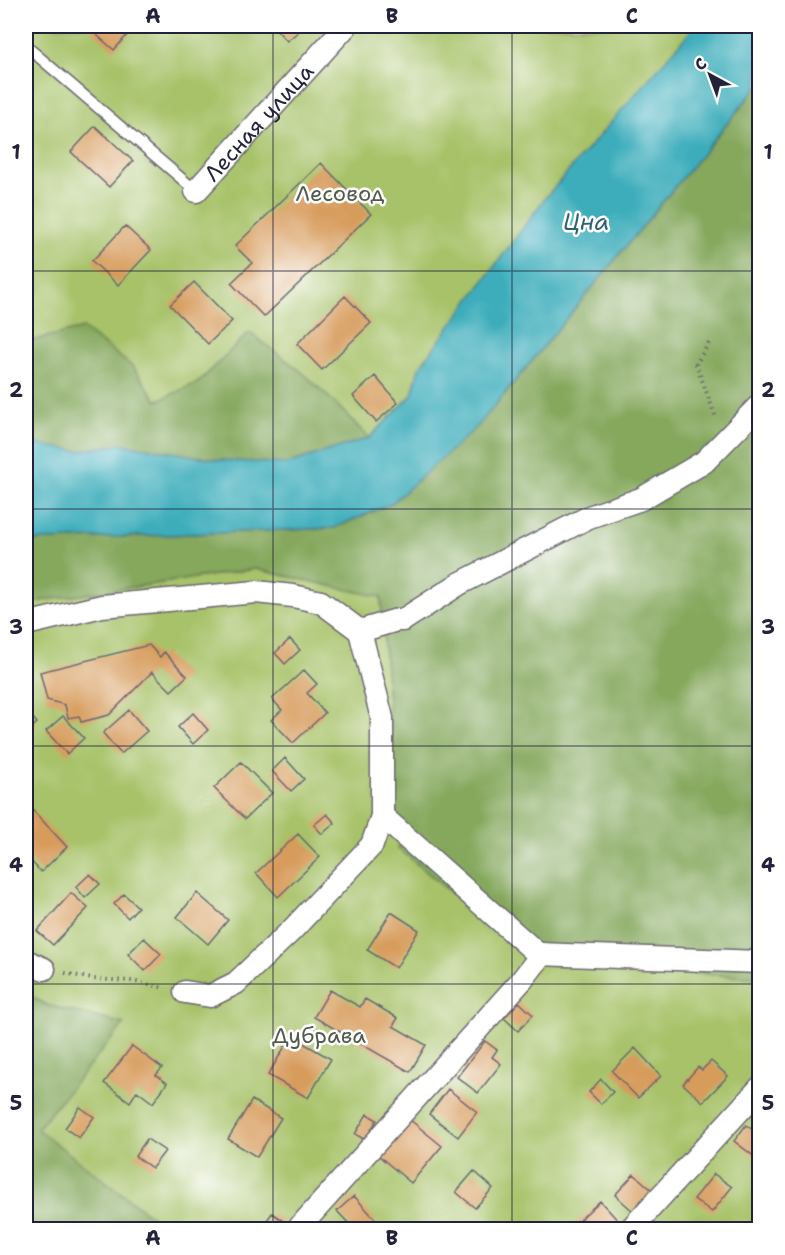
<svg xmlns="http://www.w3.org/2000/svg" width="785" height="1255" font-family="'Shantell Sans',sans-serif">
  <rect width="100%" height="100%" fill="#fff"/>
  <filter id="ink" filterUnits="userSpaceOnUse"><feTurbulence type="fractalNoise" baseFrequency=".0167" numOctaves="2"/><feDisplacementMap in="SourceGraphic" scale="12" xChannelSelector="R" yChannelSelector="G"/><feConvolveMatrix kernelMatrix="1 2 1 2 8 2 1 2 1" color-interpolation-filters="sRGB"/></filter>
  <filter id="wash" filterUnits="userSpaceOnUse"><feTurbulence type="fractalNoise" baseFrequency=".008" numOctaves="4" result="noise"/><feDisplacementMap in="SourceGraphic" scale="24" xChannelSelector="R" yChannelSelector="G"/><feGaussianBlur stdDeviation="1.35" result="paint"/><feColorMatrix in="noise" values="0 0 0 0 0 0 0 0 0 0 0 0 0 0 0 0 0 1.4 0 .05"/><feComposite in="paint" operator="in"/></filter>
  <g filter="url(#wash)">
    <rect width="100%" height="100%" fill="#f5ebd6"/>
    <path fill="#a7c269" stroke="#647252" stroke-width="1.5" d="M26,26H696L546,197L419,368L412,395L369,438L336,404L303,373L249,333L199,382L157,401L133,367L27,340L26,342Z
      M255,569L381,597L398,848L534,962L759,978V1229H168L36,1129L123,1024L46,1005L26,993V603Z"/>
    <path fill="#85a85d" stroke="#54654c" stroke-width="1.5" d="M759,85V978L534,962L398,848L381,597L255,569L26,603V541L334,528L478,426Z
      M83,328L133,367L157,401L199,382L249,332L303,373L336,404L369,438L287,464L219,460L122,444L79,451L26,443V342Z
      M26,993L46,1005L124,1024L37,1129L168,1229H26Z"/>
    <path fill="#3eadbb" stroke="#30687b" stroke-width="1.5" d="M695,26H759V85L478,426L391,504L334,528L26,541V443L79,451L122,444L219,460L287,464L369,438L412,395L419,368L546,197Z"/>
    <g id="blocks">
      <path fill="#d79b5c" d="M94,26H135L114,50L90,29Z
        M273,26H305L287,41Z
        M95,126L133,161L109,187L71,152Z
        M321,163L371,214L264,317L231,283L252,263L235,246Z
        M125,226L151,250L118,285L92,261Z
        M194,282L232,321L208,344L170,305Z
        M345,296L371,323L322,370L297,344Z
        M375,376L398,403L376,422L353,396Z
        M290,639L300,650L285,664L275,653Z
        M149,645L160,657L164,652L187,676L171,691L152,672L109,715L81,722L79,716L68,718L65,705L47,700L40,672Z
        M304,670L317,684L307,693L325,713L293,743L271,720L282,710L272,699Z
        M26,710L37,723L26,733Z
        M129,710L147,731L121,754L103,733Z
        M193,713L208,730L193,744L178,727Z
        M63,716L84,738L67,754L46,731Z
        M285,758L304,779L291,791L272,771Z
        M241,762L272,793L245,819L214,788Z
        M26,803L67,847L41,872L26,856Z
        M327,814L335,823L322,834L314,825Z
        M298,834L320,857L278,897L256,873Z
        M90,874L100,884L85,898L76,887Z
        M71,893L88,908L53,945L37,931Z
        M197,893L228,920L208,944L177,917Z
        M124,894L138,907L128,918L114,904Z
        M391,912L419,930L396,968L367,950Z
        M144,938L161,954L145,971L128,954Z
        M330,990L360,1007L365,999L398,1018L393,1026L426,1045L410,1072L314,1017Z
        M519,1002L533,1015L518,1031L504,1018Z
        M291,1036L331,1059L308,1098L268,1075Z
        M485,1041L497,1050L492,1057L501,1064L478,1093L457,1077Z
        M132,1046L162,1068L156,1075L167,1083L153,1103L137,1091L130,1102L104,1083Z
        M635,1048L661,1076L638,1098L612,1071Z
        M711,1061L728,1076L703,1102L683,1084L698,1067L702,1070Z
        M601,1079L613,1092L601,1104L589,1092Z
        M448,1089L477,1112L458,1137L429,1114Z
        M252,1100L281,1118L257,1157L228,1139Z
        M80,1107L94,1117L79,1138L65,1128Z
        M367,1114L377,1120L365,1140L355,1134Z
        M409,1119L442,1146L411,1183L379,1156Z
        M746,1125L760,1135V1152L755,1157L734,1141Z
        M147,1139L165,1151L152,1168L135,1156Z
        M474,1171L493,1188L475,1208L456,1192Z
        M634,1174L653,1191L634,1212L615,1195Z
        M714,1174L732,1187L712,1212L694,1199Z
        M354,1196L376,1220L366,1230H355L337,1211Z
        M600,1201L623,1226L619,1230H582L576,1223Z
        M272,1213L283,1221L277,1230H260Z"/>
    </g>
  </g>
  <g filter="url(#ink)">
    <use href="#blocks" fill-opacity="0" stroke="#6c6871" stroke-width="1.5"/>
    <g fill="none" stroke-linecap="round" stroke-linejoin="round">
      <defs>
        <path id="lane" d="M26,46L196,191"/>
        <g id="street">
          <path id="s1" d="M196,191L346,26"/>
          <path d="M26,624L102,606L256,592L293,596L321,602L360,631L397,620H403L459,584L589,517L641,499L704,462L760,405"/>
          <path d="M360,631L382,718V816L538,954L760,962"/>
          <path d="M26,961L44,969"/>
          <path d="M185,992L210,996L236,983L292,930L372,845L382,816"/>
          <path d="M297,1230L522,980L542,954"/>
          <path d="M630,1230L760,1088"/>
        </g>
      </defs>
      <use href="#lane" stroke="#6c6871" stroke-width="13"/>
      <use href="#street" stroke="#6c6871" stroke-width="25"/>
      <path stroke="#6c6871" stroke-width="4" stroke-dasharray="1.5 4.5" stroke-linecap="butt" d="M709,343L696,364L716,418
        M65,973L92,979L132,981L165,988"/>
      <use href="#lane" stroke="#fff" stroke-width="10"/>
      <use href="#street" stroke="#fff" stroke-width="22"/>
    </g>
  </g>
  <path fill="none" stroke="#22223b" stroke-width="1.5" stroke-opacity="0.55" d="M273,26V1230M512,26V1230M26,271H760M26,509H760M26,746H760M26,984H760"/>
  <g text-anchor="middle" stroke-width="5" stroke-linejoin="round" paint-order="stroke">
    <g font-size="22" fill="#22223b" stroke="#fff">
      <text dy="8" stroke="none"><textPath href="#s1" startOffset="93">Лесная улица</textPath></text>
    </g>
    <g font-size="22" fill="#515a4b" stroke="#fff">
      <text x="340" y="201">Лесовод</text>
      <text x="319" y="1043">Дубрава</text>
    </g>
    <g font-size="24" font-style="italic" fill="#2f6175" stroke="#fff">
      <text x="586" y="230">Цна</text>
    </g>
  </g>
  <rect width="785" height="1255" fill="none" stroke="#fff" stroke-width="66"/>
  <g transform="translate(710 75) rotate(319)" stroke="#ffffff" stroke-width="4.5" paint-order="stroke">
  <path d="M0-4.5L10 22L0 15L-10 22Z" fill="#22223b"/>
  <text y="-9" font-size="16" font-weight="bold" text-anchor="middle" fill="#22223b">С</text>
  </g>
  <rect x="33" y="33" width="719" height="1189" fill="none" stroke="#22223b" stroke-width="2"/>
  <g font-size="20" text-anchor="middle" font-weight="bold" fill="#22223b">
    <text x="153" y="23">A</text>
    <text x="392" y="23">B</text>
    <text x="632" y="23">C</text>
    <text x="16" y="159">1</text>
    <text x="768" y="159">1</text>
    <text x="16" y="397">2</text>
    <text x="768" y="397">2</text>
    <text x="16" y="634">3</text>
    <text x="768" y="634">3</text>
    <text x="16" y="872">4</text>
    <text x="768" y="872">4</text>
    <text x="16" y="1110">5</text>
    <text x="768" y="1110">5</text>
    <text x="153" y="1245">A</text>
    <text x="392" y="1245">B</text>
    <text x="632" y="1245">C</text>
  </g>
</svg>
